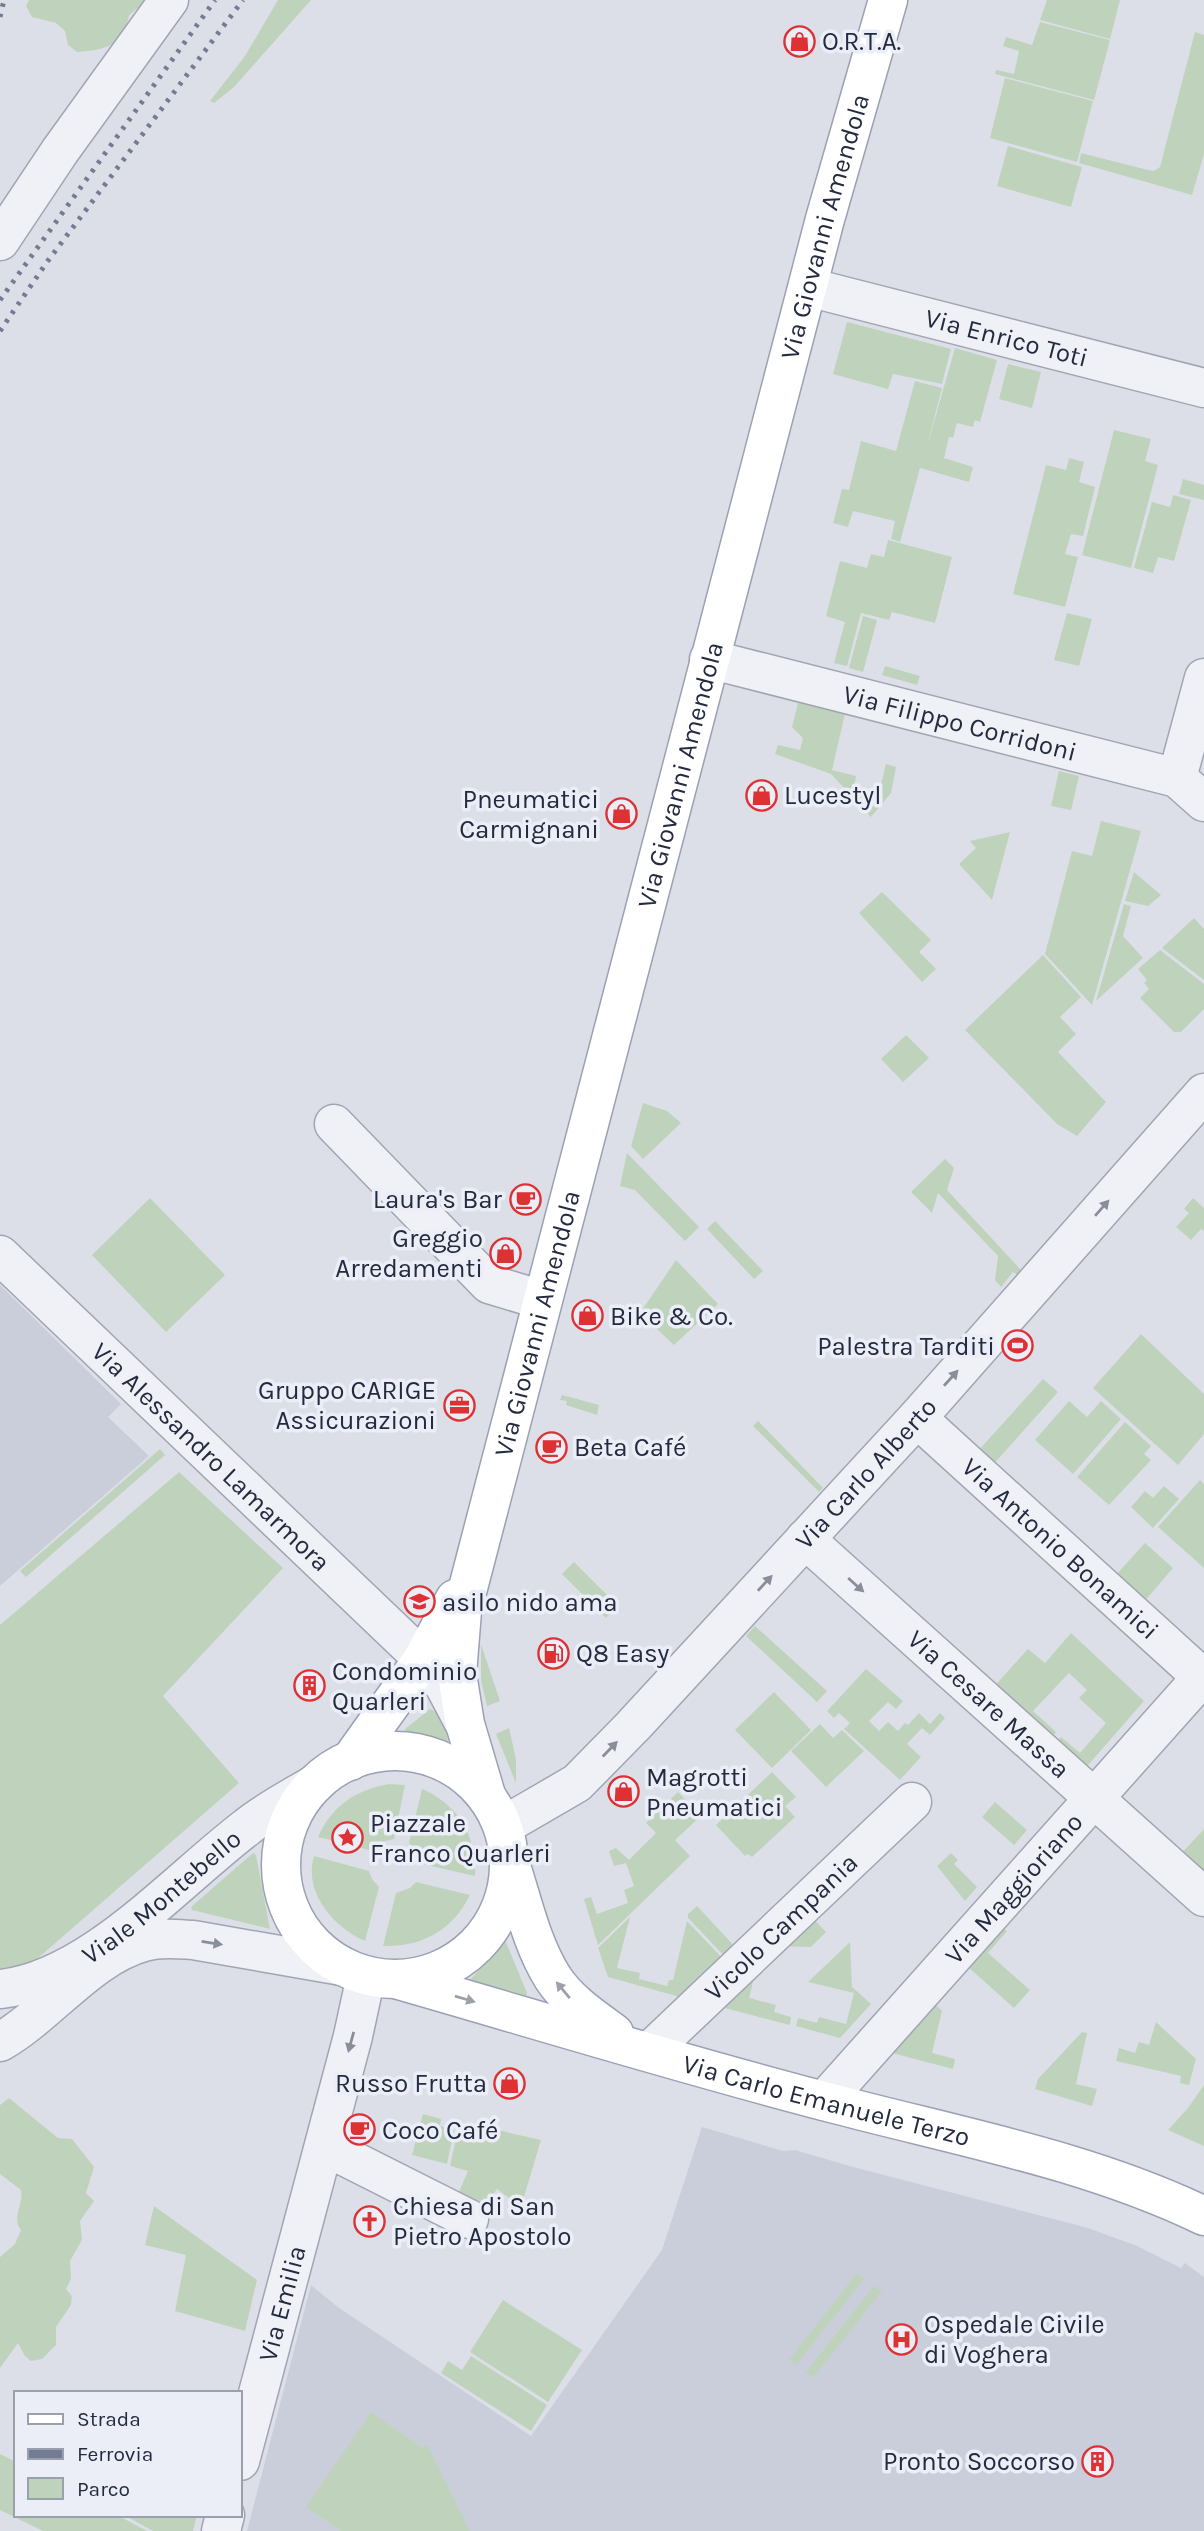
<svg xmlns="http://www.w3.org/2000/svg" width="1204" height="2531" font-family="Karla,sans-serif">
  <rect width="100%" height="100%" fill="#dcdfe8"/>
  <path fill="#caceda" d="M0,1285L121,1404L108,1417L149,1456L0,1586Z
    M702,2127L783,2151L795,2150L853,2167L1088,2228L1137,2246L1181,2268L1185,2263L1204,2277V2531H247L311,2285L339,2308L531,2436L662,2250Z"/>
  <path fill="#bfd3bc" d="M29,0H148L129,15C124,46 105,50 77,52L68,45L65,31L56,23L32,17L26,6Z
    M278,0H311L234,87L214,103L210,101L245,56Z
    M1047,0H1120L1110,39L1040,20Z
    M1040,22L1110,40L1094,100L995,74L996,70L1014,74L1019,51L1003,46L1006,37L1032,45Z
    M1195,32L1204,35V154L1192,195L1079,163L1081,153L1148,170L1154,171L1160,167Z
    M1005,78L1093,101L1077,162L990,138Z
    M1008,146L1082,167L1071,207L997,186Z
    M847,322L951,349L942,384L893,374L888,389L833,374Z
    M955,348L997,360L980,422L975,420L973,427L957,423L953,438L949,437L944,458L973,467L969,482L920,468L900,542L891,539L895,521L853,511L848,527L833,523L842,489L849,490L861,441L896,451L915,381L942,388L926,450Z
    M1008,364L1041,372L1032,408L999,399Z
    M1114,430L1151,439L1145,461L1158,465L1131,568L1082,555Z
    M1069,458L1084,462L1079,482L1095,487L1083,536L1071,534L1065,554L1078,557L1065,607L1013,594L1046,465L1066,470Z
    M1183,479L1204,485V500L1179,494Z
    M1173,495L1191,500L1174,561L1158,557L1153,573L1134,568L1152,502L1170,507Z
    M888,540L952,557L935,623L892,612L889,620L861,613L847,666L834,663L845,622L826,616L840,561L867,568L871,554L884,557Z
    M1067,613L1092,619L1079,666L1054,660Z
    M863,616L877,620L863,672L849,668Z
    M885,666L920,676L917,685L882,675Z
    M798,703L845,714L832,770L856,776L854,787L879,793L886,764L896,767L891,793L871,817L831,774L775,754L778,745L800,750L803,738L792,727Z
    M1059,771L1079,776L1071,810L1051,806Z
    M1101,821L1141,831L1092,1005L1045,954L1072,851L1092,856Z
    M1010,832L992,900L959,864L976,848L970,841Z
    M1134,872L1161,895L1148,906L1125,901Z
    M882,892L931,940L919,952L936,969L922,982L859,913Z
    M1124,904L1131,906L1123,936L1143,958L1096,1001Z
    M1194,918L1204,929V980L1162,948Z
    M1160,950L1204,984V1009L1181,1032H1174L1140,998L1149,989L1144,983L1147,980L1138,969Z
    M1043,955L1081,997L1060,1017L1076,1034L1058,1052L1106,1102L1077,1136L1057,1124L965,1030Z
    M906,1035L929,1058L903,1082L881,1059Z
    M643,1103L667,1111L681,1123L643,1159L631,1146Z
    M627,1153L699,1227L685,1241L635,1190L620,1186Z
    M945,1159L954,1168L947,1190L1021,1270L1017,1275L1013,1272L1001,1287L995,1280L998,1256L938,1193L932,1213L911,1192Z
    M150,1198L225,1275L166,1332L92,1255Z
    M1193,1198L1204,1208V1231L1201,1229L1191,1240L1176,1227L1189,1213L1184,1209Z
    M715,1221L763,1271L754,1279L707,1229Z
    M676,1260L718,1304L674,1345L640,1313Z
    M1141,1334L1204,1394V1434L1178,1465L1093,1388Z
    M1043,1379L1058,1392L992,1466L977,1452Z
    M562,1395L599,1405L597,1415L566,1405L567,1401L560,1400Z
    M1069,1401L1087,1417L1101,1401L1121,1419L1073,1474L1035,1440Z
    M758,1421L823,1488L819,1492L753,1426Z
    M1125,1422L1151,1446L1144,1454L1151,1460L1109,1505L1077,1477Z
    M160,1449L165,1455L26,1577L20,1571Z
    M179,1472L283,1568L163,1696L239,1783L37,1959L16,1970L0,1972V1625Z
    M1200,1480L1204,1484V1568L1158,1527Z
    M1164,1486L1179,1499L1153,1528L1131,1507L1145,1491L1153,1498Z
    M1145,1543L1173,1568L1143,1603L1114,1577Z
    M574,1562L618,1606L606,1618L562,1574Z
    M755,1626L827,1691L817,1702L746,1636Z
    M1071,1633L1144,1701L1082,1772L1053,1746L1061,1737L1080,1753L1106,1723L1079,1698L1087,1690L1069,1673L1033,1711L1056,1732L1048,1742L990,1691L1028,1649L1045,1663Z
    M481,1644L500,1701L487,1706L481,1680Z
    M866,1669L903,1701L896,1709L888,1702L869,1721L879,1731L888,1722L898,1731L905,1723L908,1725L919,1713L930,1724L940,1713L945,1718L930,1735L922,1728L907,1744L921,1757L900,1780L844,1729L850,1723L839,1713L834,1718L827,1711Z
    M774,1692L811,1730L772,1768L735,1730Z
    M430,1709C442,1713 447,1730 448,1742L441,1749L408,1740L404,1733L405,1729Z
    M820,1724L833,1738L842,1730L864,1751L826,1787L791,1751Z
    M509,1728L516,1759V1783L496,1734Z
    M772,1772L796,1797L785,1806L795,1817L752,1857L748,1854L745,1856L716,1825Z
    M389,1784L405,1785L394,1839L385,1841L373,1851L318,1837C332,1806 355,1790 389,1784Z
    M422,1789C459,1805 477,1837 475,1876L422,1864L419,1854L409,1843Z
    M678,1792L701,1816L675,1840L690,1856L598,1945L584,1899L591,1897L597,1914L628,1903L624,1890L634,1886L626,1863L614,1866L609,1851L616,1848L629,1860L656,1833L646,1823Z
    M995,1802L1027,1830L1014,1845L982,1817Z
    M1204,1829V1877L1179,1856Z
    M253,1853L256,1855L270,1929L192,1910L191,1907Z
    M951,1853L958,1860L954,1864L977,1887L965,1901L937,1866Z
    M314,1856L369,1871L372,1879L379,1887L365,1941C334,1927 303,1893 314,1856Z
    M416,1882L470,1895C452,1931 422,1947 383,1946L396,1893L410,1888Z
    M697,1906L738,1950L728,1960L688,1918V1914Z
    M810,1915L826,1932L811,1947L777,1946Z
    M630,1917L617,1968L640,1973L639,1979L667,1986L669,1980H673L687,1921L726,1962L687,1999L608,1977L598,1948Z
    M1002,1927L1007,1931L988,1953L1030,1990L1014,2008L968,1967Z
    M504,1942H506L527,1993L526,1996L468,1982Z
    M850,1942L852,1987L871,2004L840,2038L796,2026L798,2018L817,2023L819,2017L846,2024L854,1993L808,1982Z
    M756,1970L749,1998L776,2005L774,2012L791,2017L790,2025L721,2007Z
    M935,2004L942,2011L932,2053L955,2059L953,2069L892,2053Z
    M1156,2022L1196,2059L1189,2085L1180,2083L1181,2076L1116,2061L1119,2048L1135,2053L1139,2042L1149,2045Z
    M1082,2032L1087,2033L1076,2084L1097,2089L1092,2106L1035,2089L1038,2079Z
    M1204,2085V2146L1168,2130L1188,2108Z
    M9,2098L58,2138L72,2139L94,2167L86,2193L94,2201L80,2221L82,2240L70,2261L71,2279L66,2289L72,2296L71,2305L56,2327V2345L42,2359L31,2361L25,2356L18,2343L0,2368V2257L15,2244L21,2230C11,2218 24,2204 21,2190L0,2174V2105Z
    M423,2114L441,2119L440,2126L454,2130L447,2164L412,2155Z
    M489,2128L541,2140L521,2207L497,2189L485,2206L458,2194L468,2171L450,2166L457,2134L485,2140Z
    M154,2206L257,2280L245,2331L175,2311L186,2255L145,2245Z
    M857,2273L864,2279L796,2365L789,2360Z
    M874,2286L882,2291L813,2378L806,2372Z
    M503,2300L582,2350L548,2402L470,2352Z
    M471,2356L547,2405L531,2431L441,2373L448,2361L462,2370Z
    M371,2412L423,2448L427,2444L470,2531H341L306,2507Z
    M0,2454L16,2462V2515H117L147,2531H43L0,2510Z
    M124,2515H197L193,2531H153Z"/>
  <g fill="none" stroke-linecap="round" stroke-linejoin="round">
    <defs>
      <g id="minor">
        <path d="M0,241L60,151L169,0"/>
        <path id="s1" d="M808,287L1204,388"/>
        <path id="s2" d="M709,659L1177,778L1204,802"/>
        <path d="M1177,778L1204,678"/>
        <path d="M334,1124L489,1284L542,1300"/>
        <path id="s3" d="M0,1255L423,1659L444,1685L463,1721"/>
        <path id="s4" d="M917,1418L1204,1679"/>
        <path id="s5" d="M805,1539L1204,1897"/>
        <path id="s6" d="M503,1826L577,1783L633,1726L917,1418L1204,1093"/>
        <path id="s7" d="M0,1989C90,1980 177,1880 247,1827C268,1810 292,1798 315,1784"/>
        <path d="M0,2042C49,2014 89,1957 144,1942C159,1937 176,1939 193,1940L342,1966"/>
        <path id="s8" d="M649,2052L912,1802"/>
        <path id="s9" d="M824,2101L1204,1675"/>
        <path d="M324,2146L469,2219"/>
        <path id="s10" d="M240,2461L353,2036L366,1976"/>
        <path d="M221,2531L225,2515"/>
      </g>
      <g id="major">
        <circle cx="395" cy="1865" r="114"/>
        <path d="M350,1761L423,1659L455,1599"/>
        <path id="s11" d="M486,1795L465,1724L457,1674L462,1611L825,219L888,0"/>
        <path d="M511,1866C523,1903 532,1945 553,1978C568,2001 592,2017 614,2033"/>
        <path id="s12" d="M399,1980C545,2022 691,2067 839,2105C961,2137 1090,2161 1204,2216"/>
      </g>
    </defs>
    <use href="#minor" stroke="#a1a5b2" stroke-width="41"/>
    <use href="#major" stroke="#9aa1b5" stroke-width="41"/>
    <use href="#minor" stroke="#eff1f6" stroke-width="38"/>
    <use href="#major" stroke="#fff" stroke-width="38"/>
    <path stroke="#747c93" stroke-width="5" stroke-dasharray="3.5 7" stroke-linecap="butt" d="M0,17L4,0
      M0,300L215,0
      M0,331L47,262L243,0"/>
  </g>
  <defs><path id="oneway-solid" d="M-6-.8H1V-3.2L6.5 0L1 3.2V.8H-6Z" transform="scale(1.75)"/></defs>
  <g fill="#8a8e9b">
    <use href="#oneway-solid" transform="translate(1102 1208) rotate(-49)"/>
    <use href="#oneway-solid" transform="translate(951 1378) rotate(-48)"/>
    <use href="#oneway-solid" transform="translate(765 1583) rotate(-47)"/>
    <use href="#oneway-solid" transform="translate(856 1585) rotate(42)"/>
    <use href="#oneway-solid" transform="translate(610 1749) rotate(-46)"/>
    <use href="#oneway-solid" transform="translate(212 1943) rotate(9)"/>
    <use href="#oneway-solid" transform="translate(351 2042) rotate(105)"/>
  </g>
  <g fill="#9ca0a9">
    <use href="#oneway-solid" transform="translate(563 1990) rotate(-130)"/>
    <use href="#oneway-solid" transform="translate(465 1999) rotate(16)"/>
  </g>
  <defs>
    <symbol id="shop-ring" viewBox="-11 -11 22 22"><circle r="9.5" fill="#ebeef6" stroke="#dd3134" stroke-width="1.5"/><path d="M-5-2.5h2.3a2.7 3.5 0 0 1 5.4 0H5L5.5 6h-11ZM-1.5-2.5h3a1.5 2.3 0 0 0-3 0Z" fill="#dd3134"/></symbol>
    <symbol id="cafe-ring" viewBox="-11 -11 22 22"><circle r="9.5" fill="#ebeef6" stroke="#dd3134" stroke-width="1.5"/><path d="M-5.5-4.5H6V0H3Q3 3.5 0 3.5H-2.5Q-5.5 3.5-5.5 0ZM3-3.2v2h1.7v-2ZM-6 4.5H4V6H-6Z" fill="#dd3134"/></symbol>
    <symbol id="stadium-ring" viewBox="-11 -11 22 22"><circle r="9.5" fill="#ebeef6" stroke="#dd3134" stroke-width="1.5"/><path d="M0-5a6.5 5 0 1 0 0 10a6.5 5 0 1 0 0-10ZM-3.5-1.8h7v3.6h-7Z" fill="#dd3134"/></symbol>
    <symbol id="office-ring" viewBox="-11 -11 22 22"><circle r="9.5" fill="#ebeef6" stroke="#dd3134" stroke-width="1.5"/><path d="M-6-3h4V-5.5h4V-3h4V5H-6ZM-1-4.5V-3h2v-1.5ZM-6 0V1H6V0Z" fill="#dd3134"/></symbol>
    <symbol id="school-ring" viewBox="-11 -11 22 22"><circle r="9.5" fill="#ebeef6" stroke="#dd3134" stroke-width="1.5"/><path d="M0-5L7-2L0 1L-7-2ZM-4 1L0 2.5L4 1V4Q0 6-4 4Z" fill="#dd3134"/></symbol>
    <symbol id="fuel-ring" viewBox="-11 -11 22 22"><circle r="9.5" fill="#ebeef6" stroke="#dd3134" stroke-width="1.5"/><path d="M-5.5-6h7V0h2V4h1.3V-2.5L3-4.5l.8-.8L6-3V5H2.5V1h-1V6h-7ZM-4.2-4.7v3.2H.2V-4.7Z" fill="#dd3134"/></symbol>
    <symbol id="building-ring" viewBox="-11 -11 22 22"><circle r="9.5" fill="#ebeef6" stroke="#dd3134" stroke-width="1.5"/><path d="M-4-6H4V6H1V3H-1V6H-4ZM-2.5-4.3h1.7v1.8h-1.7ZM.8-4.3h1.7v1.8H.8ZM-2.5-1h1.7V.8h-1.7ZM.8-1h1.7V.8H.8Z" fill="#dd3134"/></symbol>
    <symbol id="sight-ring" viewBox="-11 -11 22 22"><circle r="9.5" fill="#ebeef6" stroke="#dd3134" stroke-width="1.5"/><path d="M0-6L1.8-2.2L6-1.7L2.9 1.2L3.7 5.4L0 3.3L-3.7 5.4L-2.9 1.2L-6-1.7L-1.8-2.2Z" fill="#dd3134"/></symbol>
    <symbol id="church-ring" viewBox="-11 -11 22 22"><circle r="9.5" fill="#ebeef6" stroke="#dd3134" stroke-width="1.5"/><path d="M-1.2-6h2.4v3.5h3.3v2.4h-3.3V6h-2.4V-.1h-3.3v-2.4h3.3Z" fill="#dd3134"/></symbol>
    <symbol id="hospital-ring" viewBox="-11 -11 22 22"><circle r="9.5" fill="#ebeef6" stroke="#dd3134" stroke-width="1.5"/><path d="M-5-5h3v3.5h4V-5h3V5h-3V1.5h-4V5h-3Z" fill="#dd3134"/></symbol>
  </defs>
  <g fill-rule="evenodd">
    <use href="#shop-ring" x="782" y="24" width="35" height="35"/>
    <use href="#shop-ring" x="744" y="778" width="35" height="35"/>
    <use href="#shop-ring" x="604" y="796" width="35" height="35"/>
    <use href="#cafe-ring" x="508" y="1182" width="35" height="35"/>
    <use href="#shop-ring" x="488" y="1236" width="35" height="35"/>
    <use href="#shop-ring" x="570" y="1298" width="35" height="35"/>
    <use href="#stadium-ring" x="1000" y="1328" width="35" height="35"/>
    <use href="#office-ring" x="442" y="1388" width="35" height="35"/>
    <use href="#cafe-ring" x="534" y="1430" width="35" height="35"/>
    <use href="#school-ring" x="402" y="1584" width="35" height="35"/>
    <use href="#fuel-ring" x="536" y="1636" width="35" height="35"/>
    <use href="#building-ring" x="292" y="1668" width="35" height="35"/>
    <use href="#shop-ring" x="606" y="1774" width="35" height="35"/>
    <use href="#sight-ring" x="330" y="1820" width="35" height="35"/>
    <use href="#shop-ring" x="492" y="2066" width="35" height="35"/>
    <use href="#cafe-ring" x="342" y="2112" width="35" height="35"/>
    <use href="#church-ring" x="352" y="2204" width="35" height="35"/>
    <use href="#hospital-ring" x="884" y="2322" width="35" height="35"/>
    <use href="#building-ring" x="1080" y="2444" width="35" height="35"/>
  </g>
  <g text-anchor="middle" stroke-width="7" stroke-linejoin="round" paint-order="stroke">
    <g font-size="26" fill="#242b40" stroke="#ebeef6" text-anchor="start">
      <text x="822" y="50">O.R.T.A.</text>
      <text x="784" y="804">Lucestyl</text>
      <text x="599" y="808" text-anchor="end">Pneumatici<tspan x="599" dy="30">Carmignani</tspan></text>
      <text x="502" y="1208" text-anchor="end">Laura's Bar</text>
      <text x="483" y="1247" text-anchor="end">Greggio<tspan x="483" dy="30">Arredamenti</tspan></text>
      <text x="610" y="1325">Bike &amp; Co.</text>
      <text x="995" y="1355" text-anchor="end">Palestra Tarditi</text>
      <text x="436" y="1399" text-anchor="end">Gruppo CARIGE<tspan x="436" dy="30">Assicurazioni</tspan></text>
      <text x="574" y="1456">Beta Café</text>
      <text x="442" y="1611">asilo nido ama</text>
      <text x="576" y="1662">Q8 Easy</text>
      <text x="332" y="1680">Condominio<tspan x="332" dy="30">Quarleri</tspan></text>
      <text x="646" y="1786">Magrotti<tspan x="646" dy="30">Pneumatici</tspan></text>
      <text x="370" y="1832">Piazzale<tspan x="370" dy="30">Franco Quarleri</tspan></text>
      <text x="487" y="2092" text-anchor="end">Russo Frutta</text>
      <text x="382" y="2139">Coco Café</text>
      <text x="393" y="2215">Chiesa di San<tspan x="393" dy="30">Pietro Apostolo</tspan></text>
      <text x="924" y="2333">Ospedale Civile<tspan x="924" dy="30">di Voghera</tspan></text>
      <text x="1075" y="2470" text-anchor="end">Pronto Soccorso</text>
    </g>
    <g font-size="26" fill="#242b40" stroke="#ebeef6">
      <text dy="9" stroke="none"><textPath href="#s11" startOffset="1619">Via Giovanni Amendola</textPath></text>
      <text dy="9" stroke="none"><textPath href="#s1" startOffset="205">Via Enrico Toti</textPath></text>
      <text dy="9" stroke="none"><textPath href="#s2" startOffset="259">Via Filippo Corridoni</textPath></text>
      <text dy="9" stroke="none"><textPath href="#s11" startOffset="1052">Via Giovanni Amendola</textPath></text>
      <text dy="9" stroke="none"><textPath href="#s11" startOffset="485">Via Giovanni Amendola</textPath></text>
      <text dy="9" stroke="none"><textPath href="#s3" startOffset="292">Via Alessandro Lamarmora</textPath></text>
      <text dy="9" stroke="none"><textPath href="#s6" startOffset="509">Via Carlo Alberto</textPath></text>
      <text dy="9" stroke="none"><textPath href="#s4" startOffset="194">Via Antonio Bonamici</textPath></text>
      <text dy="9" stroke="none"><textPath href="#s5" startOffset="247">Via Cesare Massa</textPath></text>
      <text dy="9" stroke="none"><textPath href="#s9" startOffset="285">Via Maggioriano</textPath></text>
      <text dy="9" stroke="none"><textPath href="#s7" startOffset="189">Viale Montebello</textPath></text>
      <text dy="9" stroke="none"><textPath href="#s8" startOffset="182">Vicolo Campania</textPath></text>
      <text dy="9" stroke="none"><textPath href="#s12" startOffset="444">Via Carlo Emanuele Terzo</textPath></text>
      <text dy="9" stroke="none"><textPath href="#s10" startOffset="163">Via Emilia</textPath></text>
    </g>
  </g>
  <rect x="14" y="2391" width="228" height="126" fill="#ebeef6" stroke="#9ba0ad" stroke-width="2"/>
  <rect x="28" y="2414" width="35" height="10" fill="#ffffff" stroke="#9ba0ad" stroke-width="2"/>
  <text x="77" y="2426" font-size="21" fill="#242b40">Strada</text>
  <rect x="28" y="2449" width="35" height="10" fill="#747c93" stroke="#9ba0ad" stroke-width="2"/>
  <text x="77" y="2461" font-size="21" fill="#242b40">Ferrovia</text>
  <rect x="28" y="2478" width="35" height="21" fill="#bfd3bc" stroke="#9ba0ad" stroke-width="2"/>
  <text x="77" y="2496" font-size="21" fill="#242b40">Parco</text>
</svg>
